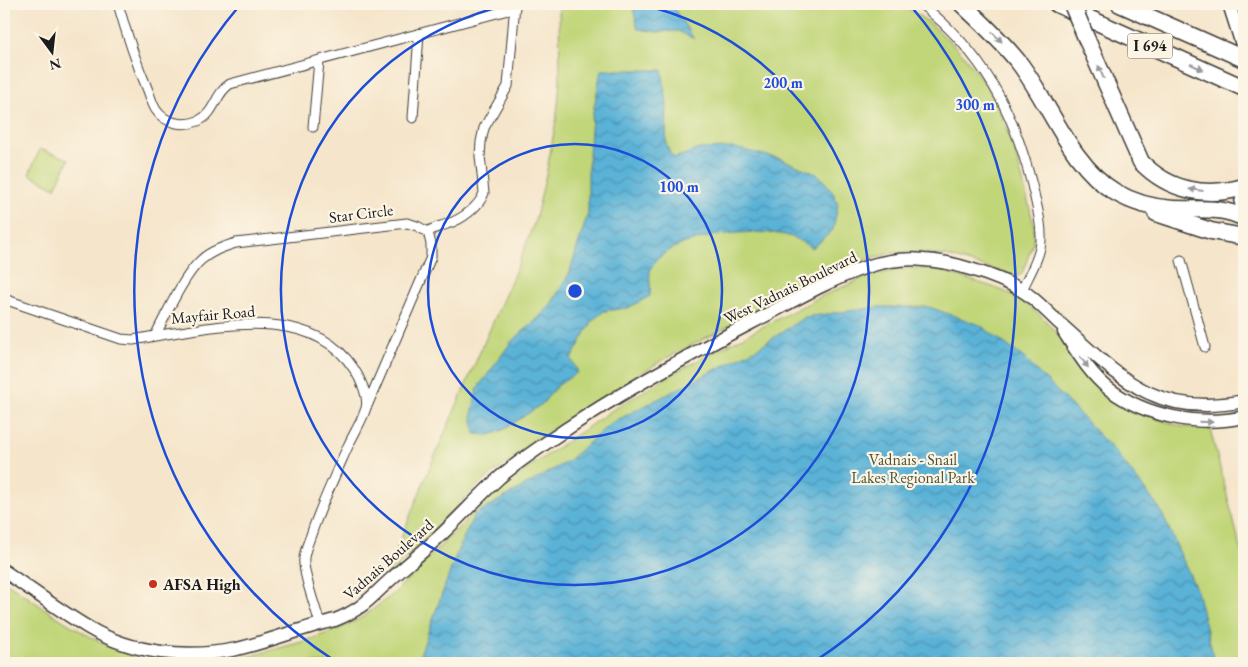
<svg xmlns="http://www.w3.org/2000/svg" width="1248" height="667" font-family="'EB Garamond',serif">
  <defs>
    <pattern id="water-waves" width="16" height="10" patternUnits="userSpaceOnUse" patternTransform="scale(1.25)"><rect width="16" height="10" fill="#5ab2d7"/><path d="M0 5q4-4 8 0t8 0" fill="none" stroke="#4a90ae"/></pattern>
  </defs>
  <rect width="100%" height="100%" fill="#fcf5e5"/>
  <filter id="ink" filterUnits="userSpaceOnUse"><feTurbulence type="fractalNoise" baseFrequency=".02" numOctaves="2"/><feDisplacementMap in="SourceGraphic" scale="10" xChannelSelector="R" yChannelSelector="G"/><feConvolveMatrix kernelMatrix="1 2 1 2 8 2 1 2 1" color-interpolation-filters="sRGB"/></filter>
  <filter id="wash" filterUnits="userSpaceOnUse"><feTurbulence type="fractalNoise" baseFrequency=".0096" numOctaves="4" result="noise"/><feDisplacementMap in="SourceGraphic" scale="20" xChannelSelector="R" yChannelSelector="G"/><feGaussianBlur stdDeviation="1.12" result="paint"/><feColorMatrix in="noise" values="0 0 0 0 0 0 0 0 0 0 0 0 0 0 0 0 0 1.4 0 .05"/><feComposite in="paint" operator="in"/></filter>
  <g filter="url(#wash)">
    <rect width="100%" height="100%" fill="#f5e5ca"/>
    <path fill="#c1d679" stroke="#6e794a" d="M559,4H902L931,24L961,52L982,79L999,108L1016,155L1034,225L1033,243L1022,274L1018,276L1011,275L947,256L915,252L893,253L874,257L829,274L661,361L546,434L478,485L384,580L430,467L521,258L536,217L547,170L557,115L560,82Z
      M40,149L69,159L55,188L29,174Z
      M906,268L933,269L948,273L996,288L1010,294L1029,306L1044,319L1058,335L1073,357L1157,419L1184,427L1210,429L1244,561V663H215L250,656L305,641L339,629L363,617L394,593L483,503L508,482L614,409L681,369L820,297L866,277Z
      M4,581C52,613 102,652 161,663H4Z"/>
    <path fill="url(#water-waves)" stroke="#3b677a" d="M632,4H671L694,39L678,31L658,32L638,29Z
      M601,70H662L667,103L666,144L670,153L675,158L699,149L735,148L781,159L819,175L833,192L838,205L833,230L813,248C806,245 799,240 792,237C761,226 670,234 652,266C647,275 652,287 650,296L628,308L604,311L593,320L571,359L578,372L557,386L542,404L505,429L490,435L475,434L472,414L477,389L512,341L532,324L550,306L569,274L588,213V168L592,118Z
      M878,307H929L980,325L1024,358L1069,403L1117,454L1160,509L1197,591L1215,663H417L457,552L474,515L568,461L611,423L756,349L805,317Z"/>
  </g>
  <g filter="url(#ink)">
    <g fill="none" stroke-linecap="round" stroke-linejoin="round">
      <defs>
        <path id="street" d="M118,4C126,32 135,60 147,88C150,95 152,104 156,110C165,123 183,127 198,121C215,114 215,93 230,84L515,8
          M921,4C983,53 1013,109 1032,185C1036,203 1042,222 1041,241C1040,257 1029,275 1022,290
          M413,118L419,34
          M313,127L319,61
          M428,232C434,227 440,227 447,224C461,220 479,207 484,193L480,156L481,142L484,128L508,86L515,4
          M1181,260L1205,347
          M4,299L121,339L133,340L155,336C219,326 312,304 354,369C360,378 369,397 366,408C362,421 354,433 348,446C336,473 323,501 313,529C310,539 305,548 304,558C302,572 316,608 320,624
          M155,336C166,315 184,275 201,260C211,251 223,247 236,243L407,223L417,226L428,232L431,244V257L367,406"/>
        <path id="secondary" d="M1229,4L1244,51
          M1244,190L1241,203L1244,215
          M1064,332C1077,352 1090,374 1109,389C1146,417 1200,427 1244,417
          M4,571C32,590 60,611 89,628C133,654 188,659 237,649C270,641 302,628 335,620C363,609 370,598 391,579C408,564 426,549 443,533C462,515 480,495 500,477C520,460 543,445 565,430C625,390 687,356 751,323C788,304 826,281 866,267C885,261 905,258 924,260C951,261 998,276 1021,290C1035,298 1046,311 1057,321C1119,376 1154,419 1244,401"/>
        <path id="highway" d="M962,4C982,23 1003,42 1020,64C1050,104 1071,166 1115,192C1132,202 1153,208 1173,209C1198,210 1222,206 1244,218
          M1057,4L1244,88
          M1120,4L1244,59
          M1087,40L1141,162C1169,191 1206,198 1244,187
          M1156,213L1211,231L1244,237"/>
      </defs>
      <use href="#street" stroke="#3d3a36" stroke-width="11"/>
      <use href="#secondary" stroke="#3d3a36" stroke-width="15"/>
      <use href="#highway" stroke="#3d3a36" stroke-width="19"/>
      <use href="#street" stroke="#fff" stroke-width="9"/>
      <use href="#secondary" stroke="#fff" stroke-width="12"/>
      <use href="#highway" stroke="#fff" stroke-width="16"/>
      <defs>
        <path id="highway-bridge" d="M1072,4L1087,40"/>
      </defs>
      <use href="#highway-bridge" stroke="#3d3a36" stroke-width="19" stroke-linecap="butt"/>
      <use href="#highway-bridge" stroke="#fff" stroke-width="16"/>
    </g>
    <defs><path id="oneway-solid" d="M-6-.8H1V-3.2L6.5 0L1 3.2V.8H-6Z" transform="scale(1.25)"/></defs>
    <g fill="#999">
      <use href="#oneway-solid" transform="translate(997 37) rotate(45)"/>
      <use href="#oneway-solid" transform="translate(1197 67) rotate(24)"/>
      <use href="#oneway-solid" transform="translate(1101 72) rotate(-113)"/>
      <use href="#oneway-solid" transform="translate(1196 190) rotate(-173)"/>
      <use href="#oneway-solid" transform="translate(1084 362) rotate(53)"/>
      <use href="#oneway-solid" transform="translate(1206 422) rotate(1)"/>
    </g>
  </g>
  <g fill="none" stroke="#1d4ed8" stroke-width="2.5">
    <circle cx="575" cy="291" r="147"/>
    <path d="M639 4A294 294 0 1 1 511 4"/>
    <path d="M338 663A441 441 0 0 1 240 5M910 5A441 441 0 0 1 812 663"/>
  </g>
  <circle fill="#c8321e" stroke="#fcf5e5" stroke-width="2" cx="153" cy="584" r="5"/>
  <g text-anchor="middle" stroke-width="4.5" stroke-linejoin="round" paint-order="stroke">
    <rect fill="#fcf5e5" stroke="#5f5d58" stroke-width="1" x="1127.5" y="33.5" width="45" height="25" rx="4"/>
    <g font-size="15" font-weight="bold" fill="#1c1c1c">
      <text x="1150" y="51">I 694</text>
    </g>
    <g font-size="16" fill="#1c1c1c" stroke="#fcf5e5">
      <text transform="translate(361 213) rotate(-7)" y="6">Star Circle</text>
      <text transform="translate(790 287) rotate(-26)" y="6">West Vadnais Boulevard</text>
      <text transform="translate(213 314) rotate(-5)" y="6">Mayfair Road</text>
      <text transform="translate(388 559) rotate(-41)" y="6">Vadnais Boulevard</text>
    </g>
    <g font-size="16" fill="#4e5438" stroke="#fcf5e5">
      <text x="913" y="465">Vadnais - Snail<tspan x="913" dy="18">Lakes Regional Park</tspan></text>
    </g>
    <g font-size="16" font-weight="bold" fill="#1c1c1c" stroke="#fcf5e5" text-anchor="start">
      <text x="163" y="590">AFSA High</text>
    </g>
  </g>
  <circle cx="575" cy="291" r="8" fill="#1d4ed8" stroke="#fcf5e5" stroke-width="2.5"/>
  <g font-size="15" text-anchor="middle" font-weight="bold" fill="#1d4ed8" stroke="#fcf5e5" stroke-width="4.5" stroke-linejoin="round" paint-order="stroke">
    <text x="783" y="88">200 m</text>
    <text x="975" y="110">300 m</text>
    <text x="679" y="192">100 m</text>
  </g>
  <rect width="1248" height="667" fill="none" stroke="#fcf5e5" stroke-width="20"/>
  <g transform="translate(52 52) rotate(165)" stroke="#fcf5e5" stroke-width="4" paint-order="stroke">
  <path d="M0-4L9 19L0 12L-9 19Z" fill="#1c1c1c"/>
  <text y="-8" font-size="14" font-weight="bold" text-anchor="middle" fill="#1c1c1c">N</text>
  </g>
</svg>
